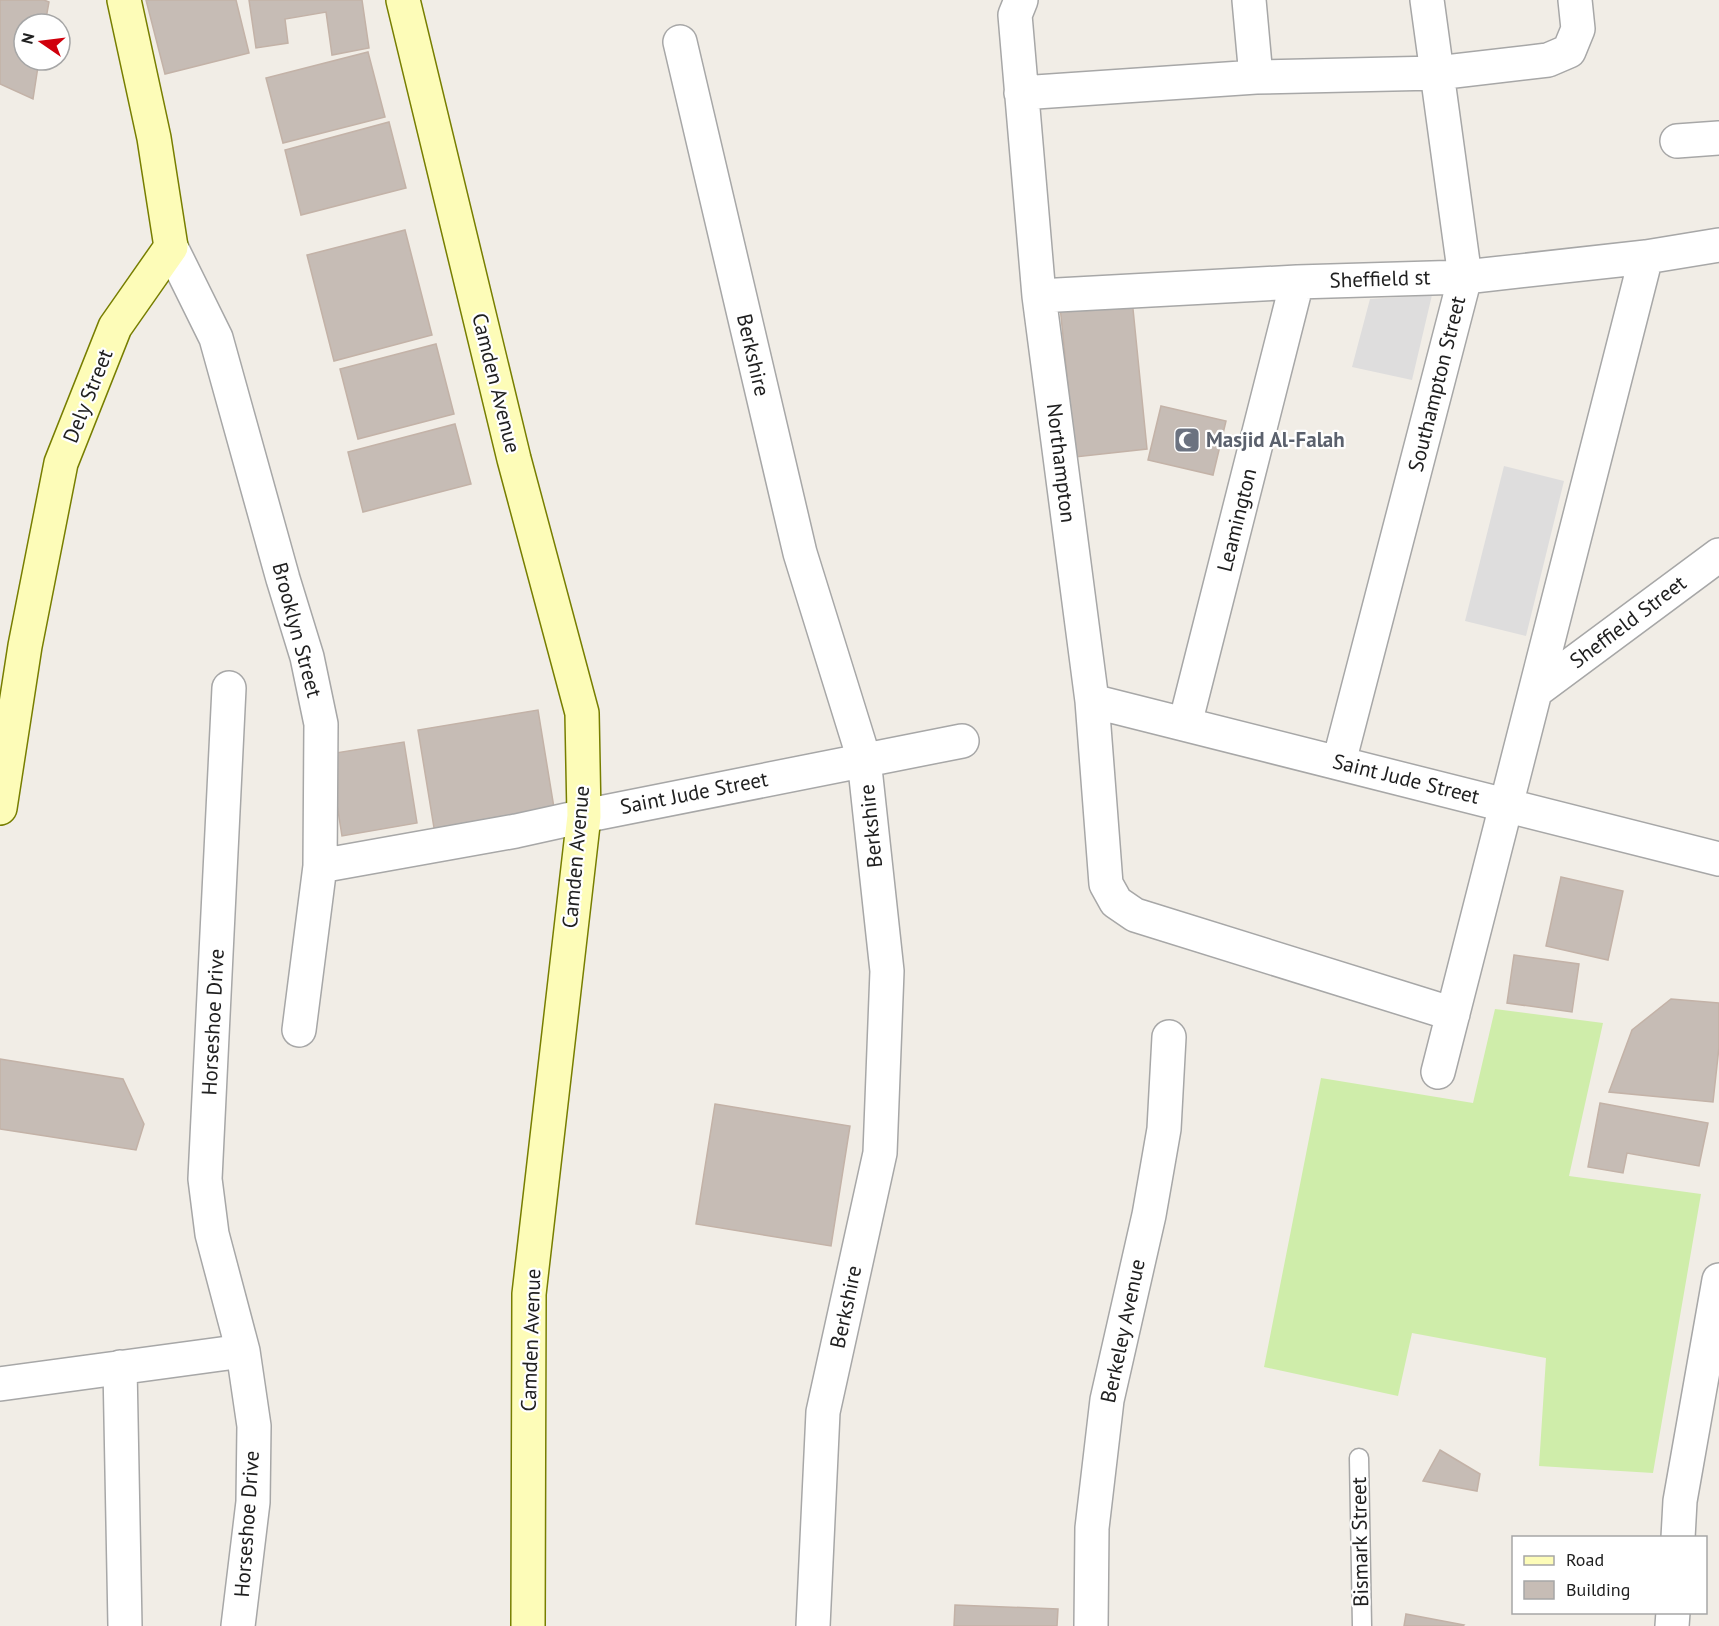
<svg xmlns="http://www.w3.org/2000/svg" width="1719" height="1626" font-family="'PT Sans',sans-serif">
  <rect width="100%" height="100%" fill="#f1ede6"/>
  <path fill="#dedddd" d="M1432,295L1412,380L1352,367L1370,299Z
    M1504,466L1564,481L1526,636L1465,621Z"/>
  <path fill="#cfedaa" d="M1495,1009L1603,1023L1569,1176L1701,1194L1653,1473L1539,1466L1546,1358L1412,1333L1398,1396L1264,1367L1321,1078L1473,1103Z"/>
  <path fill="#c6bcb5" stroke="#c3b2a7" stroke-width="1.5" d="M0,0H44L49,2L45,24H24V60H39L33,99L0,84Z
    M146,0H236L249,53L165,74Z
    M249,0H362L369,48L332,55L326,12L285,19L288,43L256,48Z
    M368,52L385,117L283,143L266,78Z
    M389,122L406,188L301,215L285,150Z
    M405,230L432,335L334,361L307,255Z
    M1132,299L1147,449L1075,457L1060,306Z
    M436,344L454,414L358,439L340,369Z
    M1161,406L1226,421L1213,475L1148,460Z
    M455,424L471,484L363,512L348,452Z
    M538,710L555,814L435,834L418,730Z
    M404,742L417,823L342,836L329,754Z
    M1561,877L1623,891L1608,960L1546,946Z
    M1514,955L1579,964L1572,1012L1507,1003Z
    M1671,999L1719,1003V1047L1713,1102L1609,1092L1632,1030Z
    M0,1059L123,1079L144,1124L136,1150L0,1129Z
    M1600,1103L1708,1123L1699,1166L1627,1153L1623,1173L1588,1167Z
    M715,1104L850,1126L831,1246L696,1224Z
    M1440,1450L1480,1474L1477,1491L1423,1481Z
    M955,1605L1058,1609L1057,1626H954Z
    M1406,1614L1464,1625L1463,1626H1404Z"/>
  <g fill="none" stroke-linecap="round" stroke-linejoin="round">
    <defs>
      <path id="lane" d="M1359,1458L1362,1626"/>
      <path id="street" d="M1021,0L1015,15L1039,296L1092,701L1106,884L1116,902L1135,915L1453,1014
        M1249,0L1256,77
        M680,42L800,553L864,759L887,971L880,1153L823,1412L813,1626
        M1021,93L1256,77L1437,73L1548,60L1569,51L1578,29L1575,0
        M1677,141L1719,138
        M171,247L216,338L283,579L307,657L321,724L320,866L299,1030
        M1039,296L1297,282L1465,277L1646,257L1719,245
        M229,688L205,1179L212,1234L243,1351L254,1426L253,1502L238,1626
        M1537,690L1719,555
        M1092,701L1719,859
        M1185,724L1297,282
        M1339,762L1465,277L1427,0
        M320,866L516,831L584,816L962,741
        M1438,1072L1646,257
        M120,1367L125,1626
        M0,1384L243,1351
        M1678,1538L1680,1501L1719,1280
        M1091,1626L1092,1528L1107,1400L1149,1215L1164,1129L1169,1037
        M1672,1626L1673,1612"/>
      <path id="secondary" d="M403,0L514,459L582,713L584,816L529,1294L528,1626
        M0,808L25,646L61,463L115,327L171,247L154,138L124,0"/>
    </defs>
    <use href="#lane" stroke="#a7a7a7" stroke-width="21"/>
    <use href="#street" stroke="#a7a7a7" stroke-width="36"/>
    <use href="#secondary" stroke="#777e00" stroke-width="36"/>
    <use href="#lane" stroke="#fff" stroke-width="18"/>
    <use href="#street" stroke="#fff" stroke-width="33"/>
    <use href="#secondary" stroke="#fdfcb8" stroke-width="33"/>
  </g>
  <defs>
    <symbol id="mosque-square" viewBox="-11 -11 22 22"><rect x="-9" y="-9" width="18" height="18" rx="4" fill="#6b7280" stroke="#fff"/><path d="M3.5-4.9A6 6 0 1 0 3.5 4.9A5 5 0 1 1 3.5-4.9Z" fill="#fff"/></symbol>
  </defs>
  <g fill-rule="evenodd">
    <use href="#mosque-square" x="1172" y="425" width="30" height="30"/>
  </g>
  <g text-anchor="middle" stroke-width="4.5" stroke-linejoin="round" paint-order="stroke">
    <g font-size="21" fill="#202020" stroke="#fff">
      <text transform="translate(1380 279) rotate(-2)" y="7">Sheffield st</text>
      <text transform="translate(753 355) rotate(77)" y="7">Berkshire</text>
      <text transform="translate(496 383) rotate(76)" y="7">Camden Avenue</text>
      <text transform="translate(1437 384) rotate(-76)" y="7">Southampton Street</text>
      <text transform="translate(88 396) rotate(-68)" y="7">Dely Street</text>
      <text transform="translate(1061 463) rotate(83)" y="7">Northampton</text>
      <text transform="translate(1237 520) rotate(-76)" y="7">Leamington</text>
      <text transform="translate(1628 622) rotate(-37)" y="7">Sheffield Street</text>
      <text transform="translate(297 630) rotate(75)" y="7">Brooklyn Street</text>
      <text transform="translate(1406 779) rotate(14)" y="7">Saint Jude Street</text>
      <text transform="translate(694 793) rotate(-11)" y="7">Saint Jude Street</text>
      <text transform="translate(871 826) rotate(-96)" y="7">Berkshire</text>
      <text transform="translate(576 857) rotate(-85)" y="7">Camden Avenue</text>
      <text transform="translate(213 1022) rotate(-87)" y="7">Horseshoe Drive</text>
      <text transform="translate(846 1307) rotate(-78)" y="7">Berkshire</text>
      <text transform="translate(1123 1331) rotate(-78)" y="7">Berkeley Avenue</text>
      <text transform="translate(531 1340) rotate(-88)" y="7">Camden Avenue</text>
      <text transform="translate(247 1524) rotate(-86)" y="7">Horseshoe Drive</text>
      <text transform="translate(1360 1542) rotate(-91)" y="7">Bismark Street</text>
    </g>
    <g font-size="21" font-weight="bold" fill="#5b616d" stroke="#fff" text-anchor="start">
      <text x="1206" y="447">Masjid Al-Falah</text>
    </g>
  </g>
  <rect x="1512" y="1536" width="195" height="78" fill="#ffffff" stroke="#a6a6a6" stroke-width="1.5"/>
  <rect x="1524" y="1556" width="30" height="9" fill="#fdfcb8" stroke="#a6a6a6" stroke-width="1.5"/>
  <text x="1566" y="1566" font-size="18" fill="#202020">Road</text>
  <rect x="1524" y="1581" width="30" height="18" fill="#c6bcb5" stroke="#a6a6a6" stroke-width="1.5"/>
  <text x="1566" y="1596" font-size="18" fill="#202020">Building</text>
  <g transform="translate(42 42) rotate(284)"><circle r="28" fill="#ffffff" stroke="#a6a6a6" stroke-width="1.5"/>
  <path d="M0-4.5L10 22L0 15L-10 22Z" fill="#d0000c"/>
  <text y="-9" font-size="16" font-weight="bold" text-anchor="middle" fill="#202020">N</text>
  </g>
</svg>
